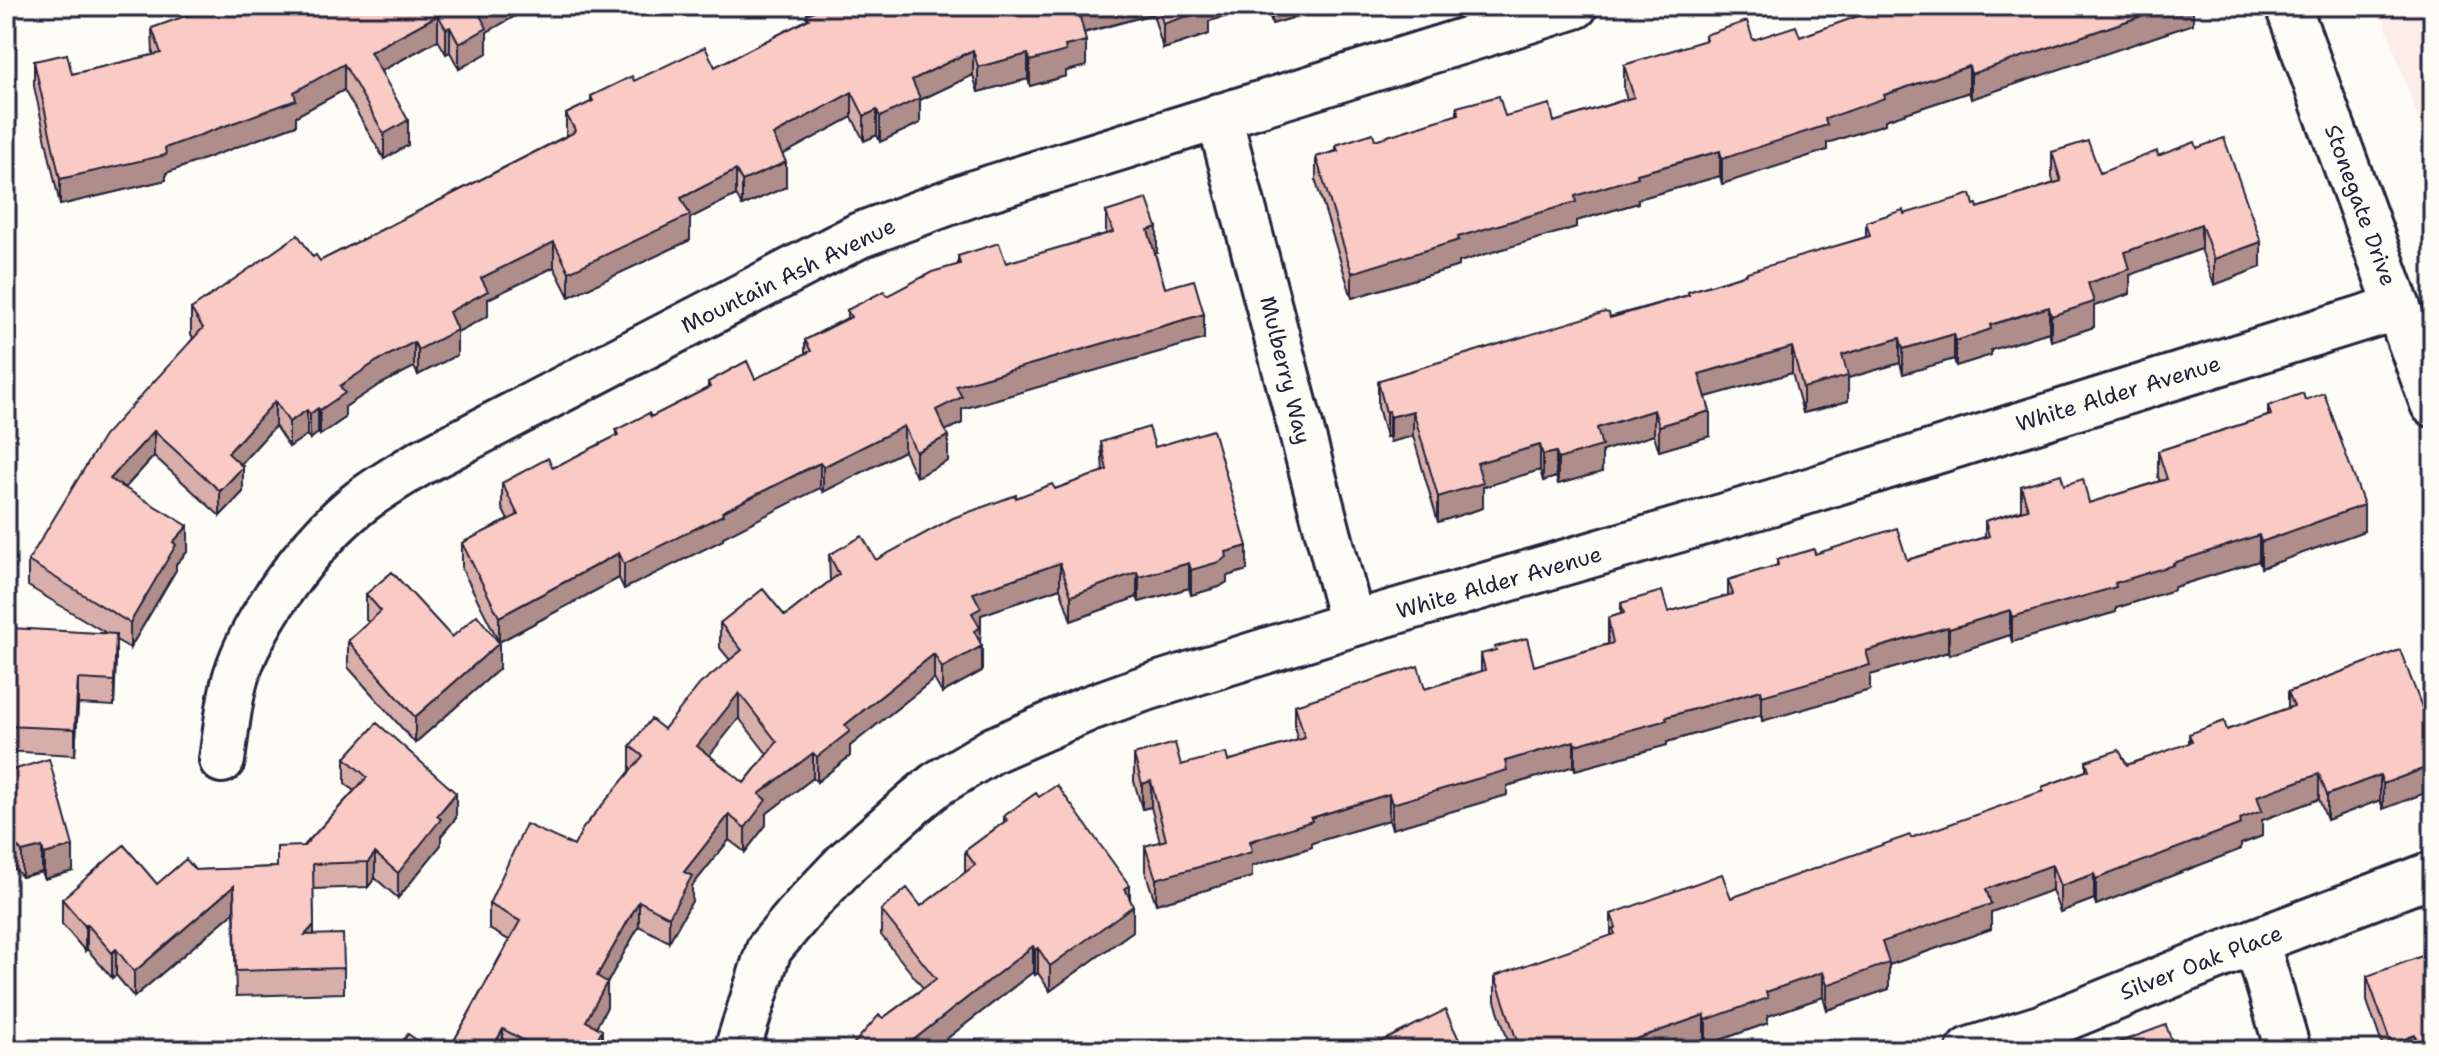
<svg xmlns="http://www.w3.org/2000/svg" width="2439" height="1056" font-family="'Shantell Sans',sans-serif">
  <rect width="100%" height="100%" fill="#fdfcf7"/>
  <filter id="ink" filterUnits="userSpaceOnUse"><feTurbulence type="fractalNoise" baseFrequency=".0125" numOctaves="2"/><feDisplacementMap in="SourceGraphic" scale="16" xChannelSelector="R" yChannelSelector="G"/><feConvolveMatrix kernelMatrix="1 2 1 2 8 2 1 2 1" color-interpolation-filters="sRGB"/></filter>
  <g filter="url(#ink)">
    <path fill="#fcede8" d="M2379,6H2433V162Z"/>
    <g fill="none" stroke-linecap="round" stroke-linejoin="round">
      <defs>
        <path id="minor" d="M2288,6L2433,404
          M1219,116L1352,624
          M222,760C226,733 228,703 236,676C254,618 312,540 359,503C378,488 399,476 420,463L860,235L977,192L1575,6
          M2256,941L2288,1050
          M737,1050L769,949L807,904L848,861L916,801L937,784L993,750L1087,709L1140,690L1352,624L1770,503L2398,307
          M1969,1050L2043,1027L2256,941L2433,874"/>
      </defs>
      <use href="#minor" stroke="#22223b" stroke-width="50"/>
      <use href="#minor" stroke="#fdfcf7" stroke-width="44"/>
    </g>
    <path fill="#d7aea9" stroke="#22223b" stroke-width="2" fill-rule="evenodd" d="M209,6H531V7L487,32V53L459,69L450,52L446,54L438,40L381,71L408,145L384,159L344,90L296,116V125L166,173V180L60,205L34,86V61L72,74L153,55L152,28L209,8Z
      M825,6H1264L1209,21V34L1163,49L1153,14L1084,33L1086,66L1066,71V76L1030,86L1028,79L978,92L973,75L920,100V123L880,142L877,135L864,141L852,117L782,154L786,187L742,206L736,195L690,218V240L569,297L554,267L488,299V316L457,332V355L418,375L414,367L377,386L345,407V418L320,435L318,433L310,439L307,435L289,447L275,426L240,465L243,492L220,516L154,456L125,488L188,551L176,564V570L130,648L116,640L114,706L78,704L75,755L6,751V633H106L28,586V561L193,338L191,334V309L313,257L320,261L566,136V114L591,102V96L634,81L715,67L807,20V14Z
      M1267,6H1333L1272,24Z
      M1866,6H2193V24L1971,99L1969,92L1885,120V124L1827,143V150L1722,184L1720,176L1638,199V203L1576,221V227L1459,262V266L1352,298L1316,182V157L1336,151V145L1375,140L1457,115V107L1505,116L1554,122L1627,99L1624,90V65L1705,41V35L1753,40L1800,37L1867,13Z
      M2197,148L2261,267L2214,285L2201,249L2130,275V294L2094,306V327L2051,341L2049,332L1991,350V355L1956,366L1954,359L1903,374L1900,363L1848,378V401L1821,409L1803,413L1792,373L1706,397L1710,436L1659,451L1654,435L1602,451V472L1558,484L1556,477L1543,481L1540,470L1483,487V508L1438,522L1413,436L1390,442L1389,436L1386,437L1378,407V382L1688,295V292L1866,237V222L1904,214L1974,205L1978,208L2054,183L2052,177V152L2100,173L2158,156Z
      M1106,212L1157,253H1155L1165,288L1204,339L962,409V423L946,430L948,461L916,477L904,451L823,492L820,488L811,492L723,537V540L624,589L619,578L499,642L462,569V543L508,520L502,508V483L553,468L616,436V430L651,417L708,388V382L755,379L805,354V340L847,318V310L887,296L958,265V256L1006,263L1106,234Z
      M2305,400L2364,531L2261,568L2259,561L2174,587V590L2116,608V612L2012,642L2010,635L1949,655L1948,652L1870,675V690L1842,698L1762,721L1761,715L1667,742V745L1575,770L1574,766L1507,786V795L1392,829L1389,820L1312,843V847L1252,866V877L1156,904L1145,871V846L1160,842L1151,807L1142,809L1134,781V755L1181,765L1228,761L1298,740L1295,730V705L1425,689L1481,671V654L1534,666L1608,644V618L1621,614V603L1668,612L1728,596V580L1777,566V560L1815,554L1907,560L1985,537V521L2021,510V486L2064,485L2089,503L2160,481L2158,477V451L2268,416V406Z
      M1101,442L1155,447L1247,570L1227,576V582L1219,587L1191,595L1189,588L1139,602L1137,597L1071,621L1060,588L981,615V633L980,634V641L982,671L942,693L934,679L850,746V756L817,782L813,778L766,814V825L745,852L729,840L692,886V901L669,942L639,926L607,983V1007L596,1027L602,1050H449L509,940L489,929V904L574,846L630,771V746L664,729L730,660L720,648V623L785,616L830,581L829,555L876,560L1016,498L1055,489L1103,472ZM739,718L767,754L744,783L709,755Z
      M366,594L452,637L499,669L415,743L348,667V641L369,622L366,620Z
      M2400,650L2383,809L2380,800L2327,820L2319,799L2262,820V836L2241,844V849L2096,905L2094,899L2060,912L2052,890L1991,912V929L1889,965V989L1827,1010L1823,997L1768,1016V1023L1706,1045L1704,1040L1675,1050H1511L1495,1001V976L1611,936V914L1731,898L1911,838L2042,792V787L2086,771V761L2127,765L2189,744V734L2227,730L2288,708V692Z
      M345,758L456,818L441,836V845L398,898L375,878L368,887L313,889L314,935L344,968V993L236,996L234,912L134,997L116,975L112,978L87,949L85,951L62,924V899L157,884L195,870L277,867L304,846L354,791L345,783Z
      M6,772L73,871L44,879L42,872L22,877L6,859Z
      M1004,816L1130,898L1133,931L1050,991L1038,973L1035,975L1033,972L932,1050H848L883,1018L923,988L881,935V910L921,906L965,873V851L1004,822Z
      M2367,976L2433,1050H2384L2367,1001Z"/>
    <path fill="#af8d8a" stroke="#22223b" stroke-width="2" d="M489,6H531V7L487,32V53L459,69V44L478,12Z
      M1090,6H1153V14L1078,34V9Z
      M1206,6H1264L1209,21V34L1163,49V24Z
      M1272,6H1333L1272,24Z
      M2171,6H2193V24L1971,99V74Z
      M438,15V40L370,77V52Z
      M450,27V52L446,54V29Z
      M1086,41V66L1066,71V76L1030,86V61L1065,46Z
      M973,50V75L920,100V123L880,142V117L912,80Z
      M1028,54V79L978,92V67Z
      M344,64V90L296,116V125L166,173V180L60,205V179L165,148L294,92Z
      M1969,66V92L1885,120V124L1827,143V150L1722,184V159L1884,95Z
      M852,92V117L773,160V135Z
      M877,110V135L864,141V116Z
      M408,120V145L384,159V134Z
      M1720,151V176L1638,199V203L1576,221V227L1459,262V266L1352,298V273L1637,174Z
      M786,162V187L742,206V181Z
      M736,170V195L690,218V240L569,297V272L681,198Z
      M2201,224V249L2130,275V294L2094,306V327L2051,341V316L2125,252Z
      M1157,227V253L1148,255V230Z
      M554,242V267L488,299V316L457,332V355L418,375V350L449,312L481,278Z
      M2261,242V267L2214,285V259Z
      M2049,307V332L1991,350V355L1956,366V341L1990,325Z
      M1204,314V339L962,409V423L936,435V410L956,386Z
      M1954,334V359L1903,374V349Z
      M1900,338V363L1848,378V401L1803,413V388L1842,355Z
      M414,342V367L377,386L345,407V418L320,435V410L340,386L377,361Z
      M1792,347V373L1699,399V374Z
      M275,401V426L228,478V453Z
      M318,408V433L310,439V414Z
      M307,410V435L289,447V422Z
      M1654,410V435L1602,451V472L1558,484V459L1597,428Z
      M1389,411V436L1386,437V412Z
      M1413,411V436L1390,442V417Z
      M1710,411V436L1659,451V426Z
      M904,426V451L823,492V467Z
      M154,431V456L110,504V479Z
      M948,436V461L916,477V452Z
      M1540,445V470L1483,487V508L1438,522V497L1477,463Z
      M1556,452V477L1543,481V455Z
      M820,463V488L723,537V540L624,589V564L722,512Z
      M243,467V492L220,516V491Z
      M2364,505V531L2261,568V542Z
      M188,526V551L176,564V570L130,648V623L173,542Z
      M2259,535V561L2174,587V590L2116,608V612L2012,642V617L2115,583L2173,563Z
      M1247,546V570L1227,576V582L1219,587L1191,595V570L1226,552Z
      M619,553V578L499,642V617Z
      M1060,563V588L981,615L980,648L982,646V671L942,693V668L972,638L973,593Z
      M1189,563V588L1139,602V577Z
      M1137,572V597L1071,621V596Z
      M2010,610V635L1949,655V629Z
      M1948,627V652L1870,675V690L1762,721V696L1866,651Z
      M116,634V659L114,706V681Z
      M499,643V669L415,743V717Z
      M934,654V679L850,746V756L817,782V757L845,725Z
      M78,679V704L75,755V729Z
      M1761,690V715L1667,742V745L1575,770V745L1666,717Z
      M739,693V718L697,771V746Z
      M1574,741V766L1507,786V795L1392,829V804L1505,761Z
      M813,753V778L766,814V825L745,852V828L759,794Z
      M2433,765V790L2383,809V784Z
      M2319,774V799L2262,820V836L2241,844V849L2096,905V879L2240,819L2257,796Z
      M2380,775V800L2327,820V795Z
      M1151,781V807L1142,809V784Z
      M456,793V818L441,836V845L398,898V873L437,816Z
      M1389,794V820L1312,843V847L1252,866V877L1156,904V879L1311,818Z
      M729,815V840L692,886V901L669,942V917L684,872Z
      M73,846V871L44,879V854Z
      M42,847V872L22,877V852Z
      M375,853V878L368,887V862Z
      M2052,865V890L1991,912V929L1889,965V989L1827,1010V985L1882,942L1986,889Z
      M2094,874V899L2060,912V886Z
      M234,886V912L134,997V972Z
      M1130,886V908L1133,906V931L1050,991V966L1125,888Z
      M639,901V926L607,983V1007L586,1046V1021L597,976Z
      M87,924V949L85,951V926Z
      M314,925V950L305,935Z
      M1033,946V972L932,1050H912V1041Z
      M1038,948V973L1035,975V950Z
      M116,949V975L112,978V953Z
      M1823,972V997L1768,1016V1023L1706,1045V1020L1766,992Z
      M1704,1015V1040L1675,1050H1605Z
      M503,1029V1050H491Z
      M602,1030V1050H591Z
      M2415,1035V1050H2391V1044Z"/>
    <path fill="#facac5" stroke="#22223b" stroke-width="2" fill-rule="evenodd" d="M213,6H489L478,12L487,28L459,44L450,27L446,29L438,15L370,52L408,120L384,134L344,64L294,92L296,100L165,148L166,155L60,179L34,61L67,54L72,74L161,53L152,28Z
      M825,6H1090L1078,9L1086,41L1065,46L1066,51L1030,61L1028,54L978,67L973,50L912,80L920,98L880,117L877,110L864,116L852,92L773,135L786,162L742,181L736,170L681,198L690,215L569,272L554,242L481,278L488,291L449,312L457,330L418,350L414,342L377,361L340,386L345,393L320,410L318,408L310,414L307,410L289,422L275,401L228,453L243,467L220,491L154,431L110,479L188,526L173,542L176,545L130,623L28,561L104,436L203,328L191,309L298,235L313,257L316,255L320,261L573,133L575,130L566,114L593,101L591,96L632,76L634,81L705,47L715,67L809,19L807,14Z
      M1158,6H1209V9L1163,24Z
      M1873,6H2171L1971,74L1969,66L1884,95L1885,98L1825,119L1827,125L1722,159L1720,151L1637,174L1638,177L1575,196L1576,202L1458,237L1459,240L1352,273L1316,157L1338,151L1336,145L1373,133L1375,140L1459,114L1457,107L1499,96L1505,116L1550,104L1554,122L1634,97L1624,65L1706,40L1705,35L1747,21L1753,40L1796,26L1800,37L1875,10Z
      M2224,138L2261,242L2214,259L2201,224L2125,252L2130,269L2088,283L2094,302L2051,316L2049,307L1990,325L1991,329L1956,341L1954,334L1903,349L1900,338L1842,355L1848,376L1803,388L1792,347L1699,374L1710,411L1659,426L1654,410L1597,428L1602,446L1558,459L1556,452L1543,455L1540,445L1477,463L1483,483L1438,497L1413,411L1390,417L1389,411L1386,412L1378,382L1380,380L1605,312L1609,313L1610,318L1689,295L1688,292L1747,274V272L1870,236L1866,222L1903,210L1904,214L1971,194L1974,205L1977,204L1978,208L2061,181L2052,152L2088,141L2100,173L2157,151L2158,156L2195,142L2197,148Z
      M1147,199L1157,227L1148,230L1165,288L1194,280L1204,314L956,386L962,397L936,410L948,436L916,452L904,426L823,467L820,463L811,467L722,512L723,515L624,564L619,553L499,617L462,543L518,515L502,483L548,458L553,468L618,435L616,430L649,413L651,417L710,387L708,382L747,361L755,379L811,351L805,340L851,317L847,310L884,291L887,296L932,272L960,264L958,256L999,243L1006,263L1113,232L1106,212Z
      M2303,393L2305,400L2324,393L2364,505L2261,542L2259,535L2173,563L2174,565L2115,583L2116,587L2012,617L2010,610L1949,629L1948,627L1866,651L1870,665L1842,673L1762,696L1761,690L1666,717L1667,720L1575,745L1574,741L1505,761L1507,770L1392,804L1389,794L1311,818L1312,821L1250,841L1252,852L1156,879L1145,846L1166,840L1151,781L1142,784L1134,755L1175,743L1181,765L1226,753L1228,761L1305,738L1295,705L1418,666L1425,689L1485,670L1481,654L1496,650L1495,647L1527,638L1534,666L1613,643L1608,618L1624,613L1621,603L1662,591L1668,612L1733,594L1728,580L1778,565L1777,560L1814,549L1815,554L1897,528L1907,560L1989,536L1985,521L2028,509L2021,486L2061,474L2064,485L2083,479L2089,503L2167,479L2158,451L2271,415L2268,406Z
      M1149,427L1155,447L1213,430L1247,546L1226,552L1227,557L1219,562L1191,570L1189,563L1139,577L1137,572L1071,596L1060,563L973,593L981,608L972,613L980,628L974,631L982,646L942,668L934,654L845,725L850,731L817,757L813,753L759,794L766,800L745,828L729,815L684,872L692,876L669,917L639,901L597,976L607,982L586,1021L602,1030L591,1050H541L503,1029L491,1050H449L520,921L489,904L526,824L574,846L583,828L643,756L630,746L651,719L664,729L700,684L742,650L720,623L763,589L785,616L839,574L829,555L862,536L876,560L953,518L1016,495V498L1052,484L1055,489L1107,470L1101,442ZM739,693L777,742L744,783L697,746Z
      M392,572L452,637L477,615L499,643L415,717L348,641L381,611L366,594Z
      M10,628L116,634L114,681L78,679L75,729L6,726V633L10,634Z
      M2400,650L2433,736V765L2383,784L2380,775L2327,795L2319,774L2257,796L2262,811L2240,819L2241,824L2096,879L2094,874L2060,886L2052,865L1986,889L1991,904L1882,942L1889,963L1827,985L1823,972L1766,992L1768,998L1706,1020L1704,1015L1605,1050H1520L1495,976L1615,934L1613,929L1616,927L1611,914L1722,874L1731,898L1910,835L1911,838L2043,791L2042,787L2089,770L2086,761L2119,750L2127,765L2192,742L2189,734L2224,721L2227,730L2294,706L2288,692Z
      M377,723L456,793L437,816L441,819L398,873L375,853L368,862L313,864L314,925L305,935L343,934L344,968L236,971L234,886L134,972L116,949L112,953L87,924L85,926L62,899L124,845L157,884L186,859L195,870L277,867V847L304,846L367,777L345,758Z
      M49,759L73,846L44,854L42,847L22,852L6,834V772Z
      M1057,785L1130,886L1125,888L1133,906L1050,966L1038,948L1035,950L1033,946L912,1041L923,1050H848L879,1015L883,1018L936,979L881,910L907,888L921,906L975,865L965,851L1007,820L1004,816L1036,793L1039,797Z
      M2433,952V1050H2420L2415,1035L2391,1044L2367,976Z
      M1445,1010L1464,1050H1364Z
      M2166,1025L2175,1050H2098Z
      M408,1034L431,1050H397Z"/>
  </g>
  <g text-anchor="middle" stroke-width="6" stroke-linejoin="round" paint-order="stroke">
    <g font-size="22" fill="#22223b" stroke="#fdfcf7">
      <text transform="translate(2361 205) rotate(70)" y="8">Stonegate Drive</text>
      <text transform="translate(788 275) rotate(-26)" y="8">Mountain Ash Avenue</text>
      <text transform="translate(1286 370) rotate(76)" y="8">Mulberry Way</text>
      <text transform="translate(2118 393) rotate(-17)" y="8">White Alder Avenue</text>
      <text transform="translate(1499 582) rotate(-16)" y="8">White Alder Avenue</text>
      <text transform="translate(2201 962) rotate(-21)" y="8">Silver Oak Place</text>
    </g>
  </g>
  <rect width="2439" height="1056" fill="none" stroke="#fdfcf7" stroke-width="32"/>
  <rect x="16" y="16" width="2407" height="1024" fill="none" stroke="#22223b" stroke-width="3" filter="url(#ink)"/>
</svg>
